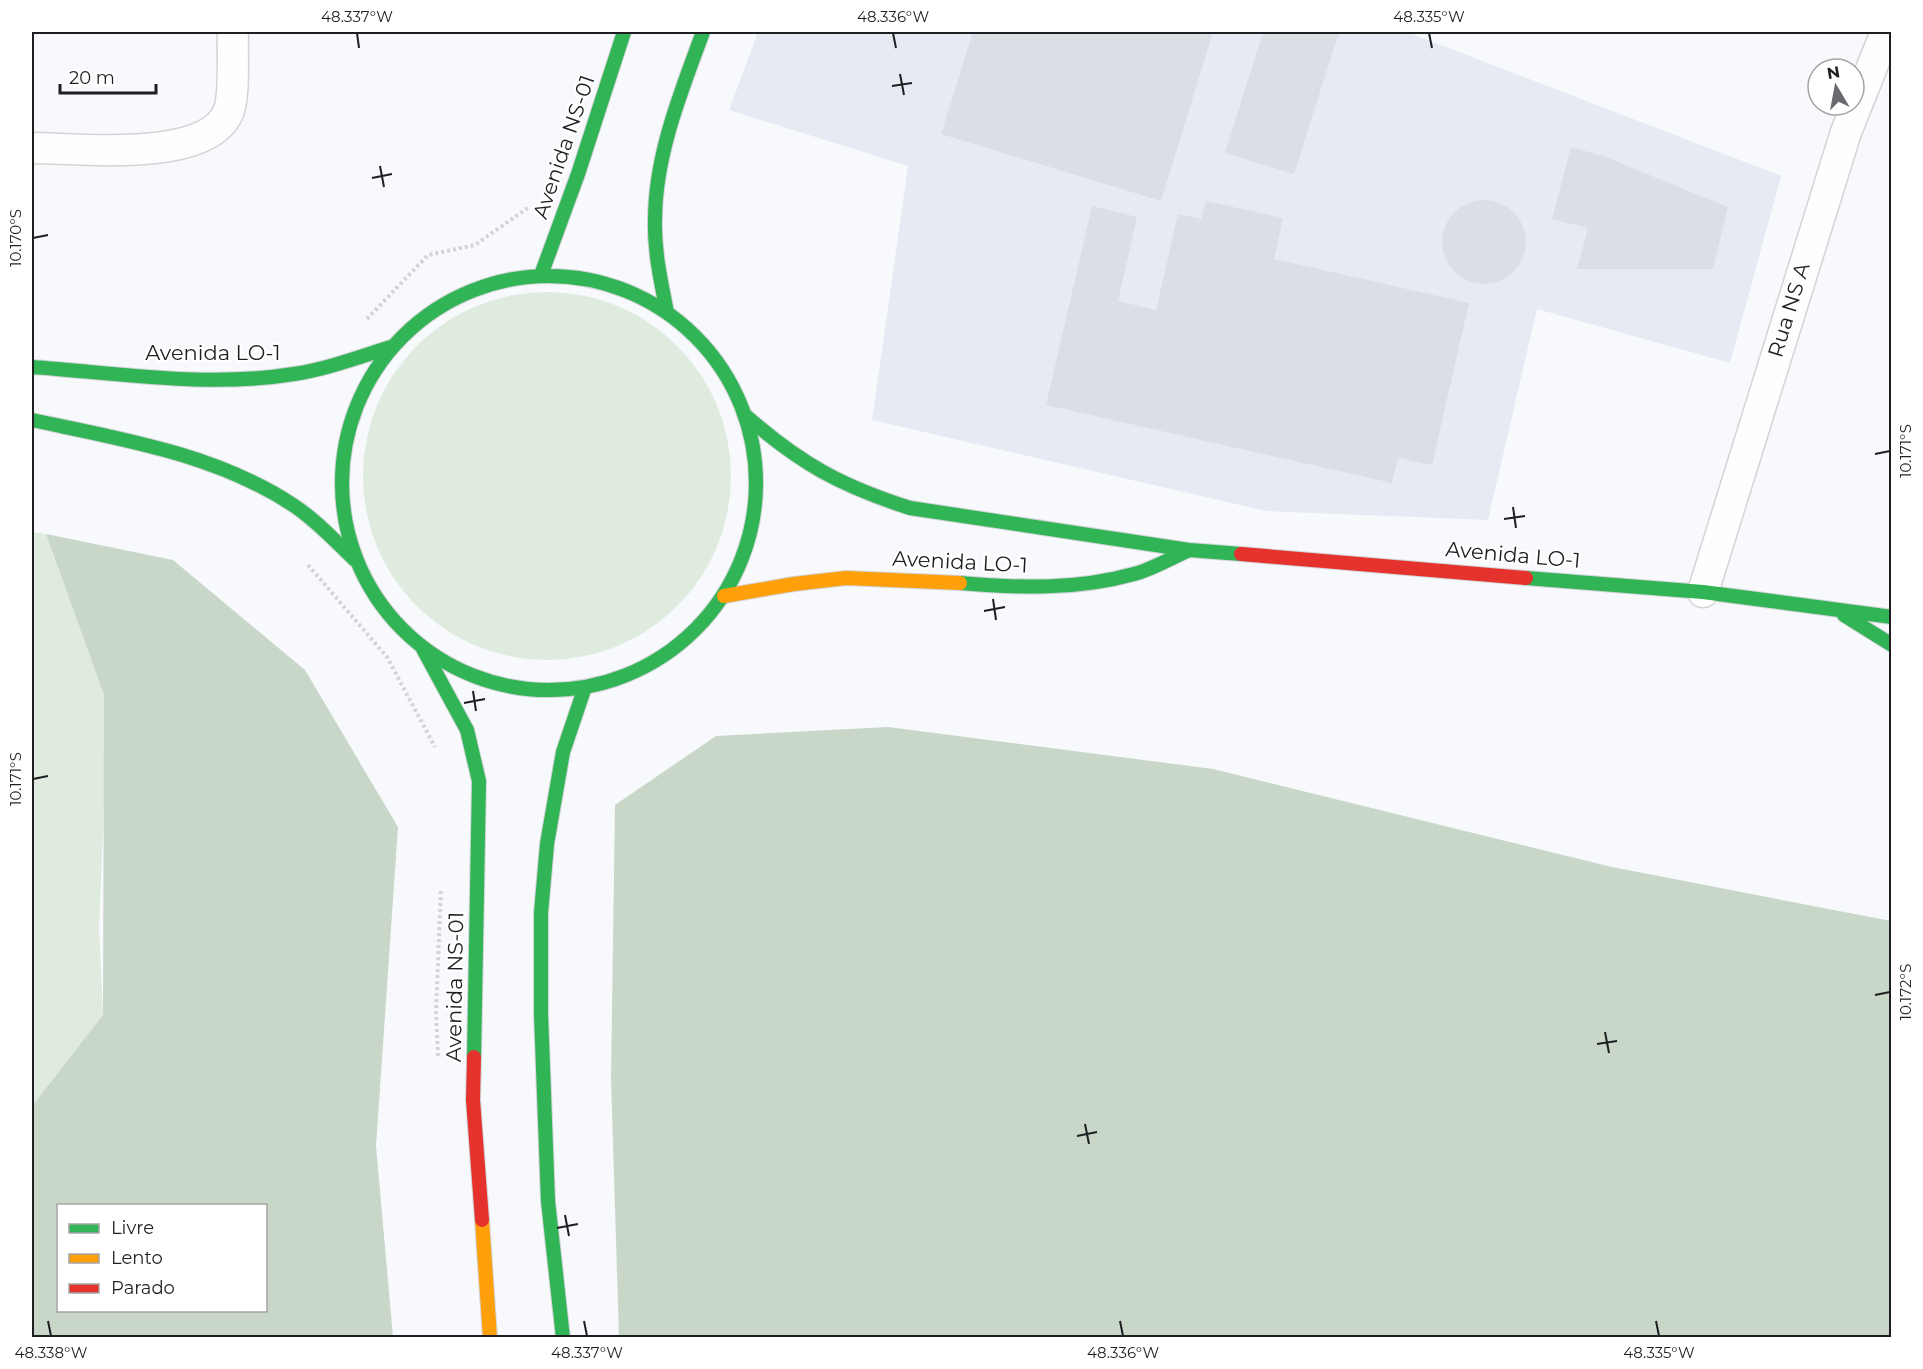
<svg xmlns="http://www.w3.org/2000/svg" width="1923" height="1369" font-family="Montserrat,sans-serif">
  <rect width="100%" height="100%" fill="#f7f9fc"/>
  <path fill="#e6ebf3" d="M758,32H1407L1781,176L1730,363L1537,309L1488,520L1266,511L872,420L908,166L729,110Z"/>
  <path fill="#dfebdf" d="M363 476a184 184 0 1 1 368 0a184 184 0 1 1-368 0Z
    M32,532L46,534L104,695L106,751L99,929L103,1015L32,1106Z"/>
  <path fill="#c9d7c8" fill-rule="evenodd" d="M46,534L173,560L305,670L398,827L376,1146L393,1337H32V1106L103,1015L104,695ZM58,1206H266V1310H58Z
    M888,727L1213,769L1612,867L1891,921V1337H619L611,1078L615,805L716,736Z"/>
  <path fill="#dbdee4" d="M973,32H1213L1161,201L941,134Z
    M1263,32H1339L1294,174L1225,153Z
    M1571,147L1603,156L1728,207L1713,269H1577L1588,228L1552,219Z
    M1442 242a42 42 0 1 1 84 0a42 42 0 1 1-84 0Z
    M1206,201L1283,218L1274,259L1469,303L1432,465L1398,458L1392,483L1046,405L1092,206L1137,217L1118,301L1156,310L1178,214L1201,219Z"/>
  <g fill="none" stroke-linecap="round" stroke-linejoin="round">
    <defs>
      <path id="street" d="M32,148C79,148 210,164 229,110C235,93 232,51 233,32
        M1703,592L1846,132L1886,32"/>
      <path id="fast" d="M541,275L578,174L624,32
        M342 483a207 207 0 1 1 414 0a207 207 0 1 1-414 0Z
        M667,312C661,282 654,251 655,220C655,155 681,92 703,32
        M32,367C118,373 208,388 294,374C327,369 359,357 391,347
        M746,416C801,464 841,486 910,508L1189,550L1241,554
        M32,420C121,439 216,454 293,505C316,520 335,541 355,560
        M1526,578L1703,592L1892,617
        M960,583C1018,588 1077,590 1134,574C1153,569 1171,558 1189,550
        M1844,615L1892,645
        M423,649L467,730L479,781L474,1057
        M563,1338L548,1201L541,1014V913L547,844L563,752L585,687"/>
      <path id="slow" d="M724,596L794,584L846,578L960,583
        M482,1220L490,1338"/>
      <path id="jam" d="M1241,554L1526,578
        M474,1057L473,1100L482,1220"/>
    </defs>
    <use href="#street" stroke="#d2d4d6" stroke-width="33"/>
    <use href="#fast" stroke="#d2d4d6" stroke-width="16"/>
    <use href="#slow" stroke="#d2d4d6" stroke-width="16"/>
    <use href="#jam" stroke="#d2d4d6" stroke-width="16"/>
    <path stroke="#d4d4d5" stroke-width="4" stroke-dasharray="3 3" stroke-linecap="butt" d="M367,319L428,255L475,245L529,207
      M308,565L387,657L435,747
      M438,1056L436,1012L441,889"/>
    <use href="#street" stroke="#fefeff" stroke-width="30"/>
    <use href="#fast" stroke="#30b455" stroke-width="14"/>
    <use href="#slow" stroke="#ff9f0a" stroke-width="14"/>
    <use href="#jam" stroke="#e5322d" stroke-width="14"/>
  </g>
  <path fill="none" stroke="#1d1f21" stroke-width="2" d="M357,33L359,48M893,33L896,48M1429,33L1432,48M900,74L904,95M892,86L912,83M380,166L384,187M372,178L392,174M33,238L48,235M1875,454L1890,451M1513,507L1516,528M1504,519L1525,516M993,599L996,620M984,611L1005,607M473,691L476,711M464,703L485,699M33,779L48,776M1875,995L1890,992M1605,1032L1609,1053M1597,1044L1617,1041M1085,1124L1089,1144M1077,1136L1097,1132M565,1215L569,1236M557,1228L578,1224M48,1321L51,1336M584,1321L587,1336M1120,1321L1123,1336M1656,1321L1659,1336"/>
  <g text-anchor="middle" stroke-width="4.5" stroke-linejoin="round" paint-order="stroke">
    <g font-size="21" fill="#1d1f21" stroke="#fff">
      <text transform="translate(564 147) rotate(-71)" y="7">Avenida NS-01</text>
      <text transform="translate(1789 310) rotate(-73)" y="7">Rua NS A</text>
      <text x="213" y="360">Avenida LO-1</text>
      <text transform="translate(1513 555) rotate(5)" y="7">Avenida LO-1</text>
      <text transform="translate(960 562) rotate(3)" y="7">Avenida LO-1</text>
      <text transform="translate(455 987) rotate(-89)" y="7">Avenida NS-01</text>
    </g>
  </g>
  <rect width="1923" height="1369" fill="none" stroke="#ffffff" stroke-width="66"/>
  <rect x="57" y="1204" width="210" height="108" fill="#ffffff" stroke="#a5a5a6" stroke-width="1.5"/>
  <rect x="69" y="1224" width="30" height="9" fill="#30b455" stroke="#a5a5a6" stroke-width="1.5"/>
  <text x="111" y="1234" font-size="18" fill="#1d1f21">Livre</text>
  <rect x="69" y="1254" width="30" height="9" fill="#ff9f0a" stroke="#a5a5a6" stroke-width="1.5"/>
  <text x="111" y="1264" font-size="18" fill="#1d1f21">Lento</text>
  <rect x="69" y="1284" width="30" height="9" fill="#e5322d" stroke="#a5a5a6" stroke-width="1.5"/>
  <text x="111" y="1294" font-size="18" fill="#1d1f21">Parado</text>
  <g transform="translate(1836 87) rotate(350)"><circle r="28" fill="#ffffff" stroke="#a5a5a6" stroke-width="1.5"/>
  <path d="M0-4.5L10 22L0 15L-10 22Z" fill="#696b6e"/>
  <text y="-9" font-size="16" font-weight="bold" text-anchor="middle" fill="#1d1f21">N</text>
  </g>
  <path d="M60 84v9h96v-9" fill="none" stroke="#1d1f21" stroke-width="3"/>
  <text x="69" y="84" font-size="18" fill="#1d1f21" stroke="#ffffff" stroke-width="4.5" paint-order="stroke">20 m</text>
  <rect x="33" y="33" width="1857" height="1303" fill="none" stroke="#1d1f21" stroke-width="2"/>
  <g font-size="15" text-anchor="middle" fill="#1d1f21">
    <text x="357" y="22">48.337°W</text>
    <text x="893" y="22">48.336°W</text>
    <text x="1429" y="22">48.335°W</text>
    <text transform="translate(16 238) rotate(-90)" y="5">10.170°S</text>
    <text transform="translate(1906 451) rotate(-90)" y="5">10.171°S</text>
    <text transform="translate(16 779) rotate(-90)" y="5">10.171°S</text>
    <text transform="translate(1906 992) rotate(-90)" y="5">10.172°S</text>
    <text x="51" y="1358">48.338°W</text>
    <text x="587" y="1358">48.337°W</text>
    <text x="1123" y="1358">48.336°W</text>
    <text x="1659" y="1358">48.335°W</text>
  </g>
</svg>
